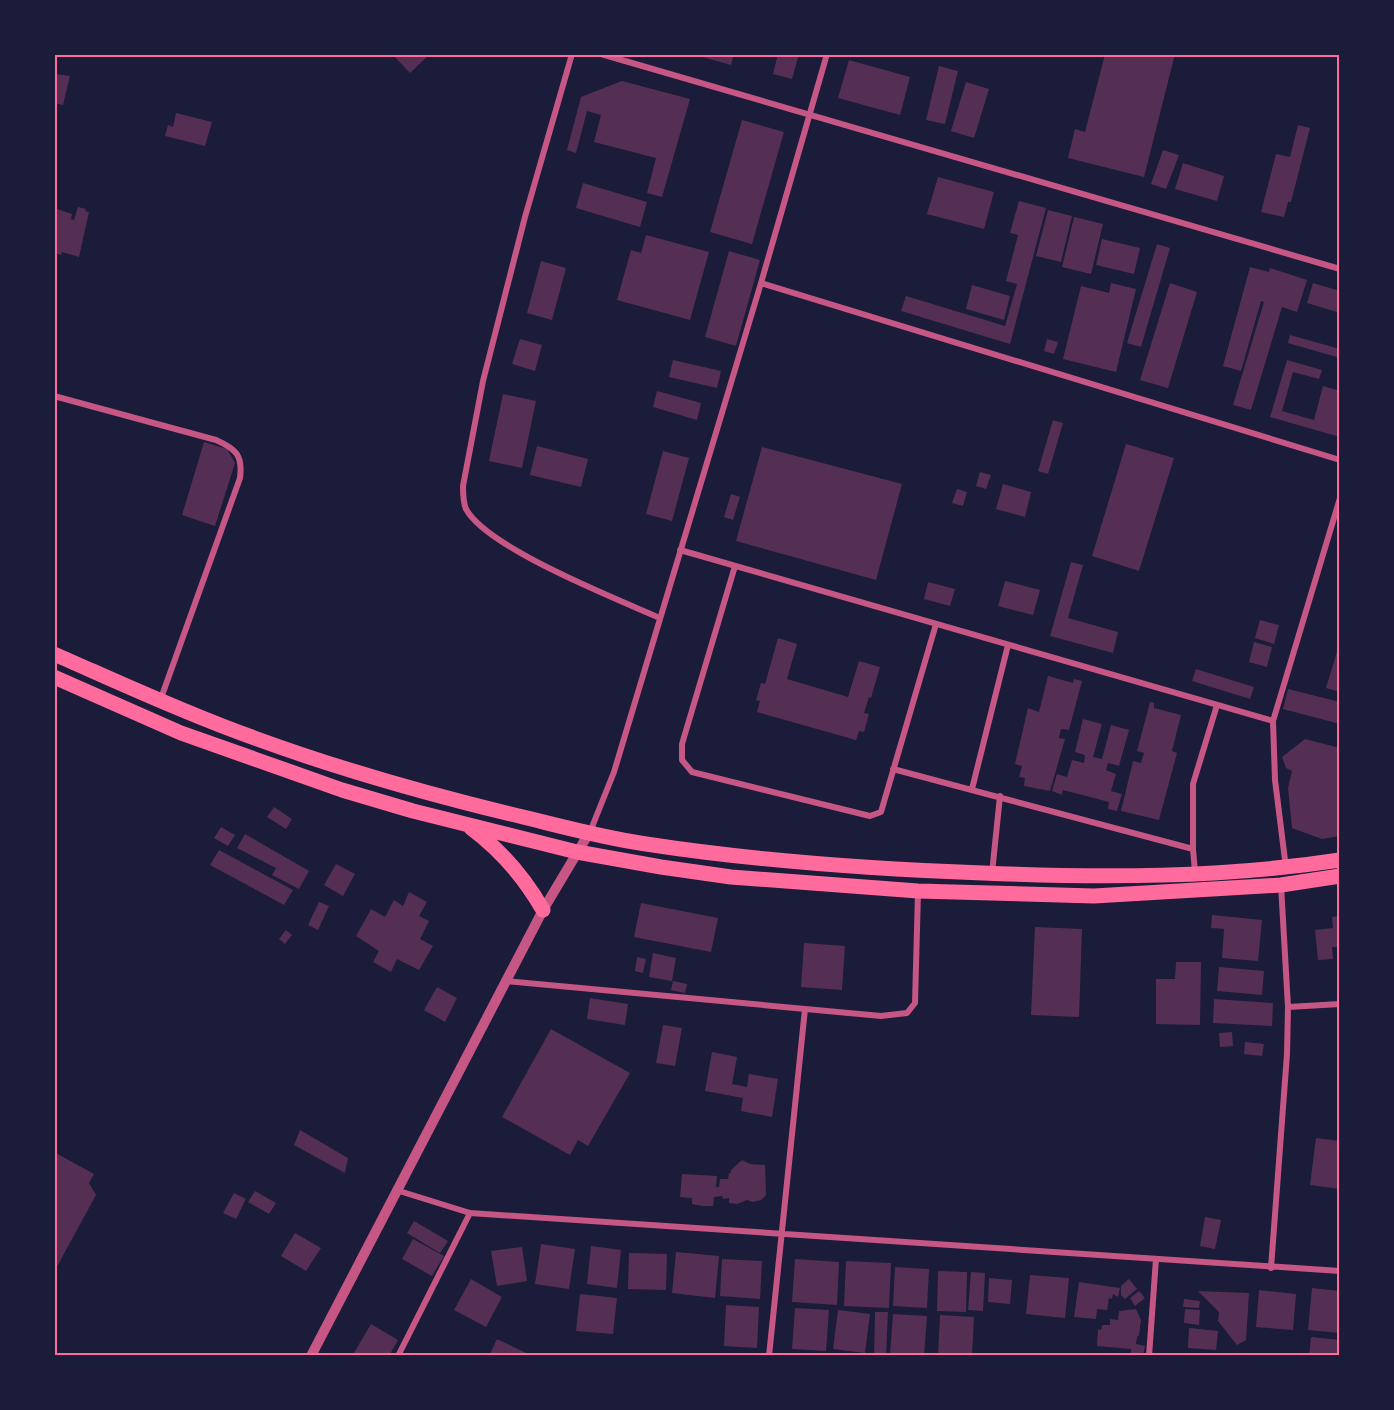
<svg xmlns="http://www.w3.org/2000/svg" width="1394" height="1410" font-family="Mulish,sans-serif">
  <rect width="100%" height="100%" fill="#1b1b3a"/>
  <path fill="#542f53" d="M392,54H430L410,73Z
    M699,54H734L731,65L699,56Z
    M778,54H799L792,79L773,74Z
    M1105,54H1175L1144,177L1068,158L1075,129L1085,132Z
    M849,60L910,77L900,115L838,98Z
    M939,66L958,71L945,124L926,120Z
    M56,74L70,76L63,105L54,103Z
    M622,81L690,99L662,197L647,193L656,158L594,142L601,115L587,111L576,153L567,150L581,97Z
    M966,82L989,89L974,138L951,131Z
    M176,113L212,122L205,146L165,136L168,125L173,127Z
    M742,120L784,132L752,244L710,232Z
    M1298,125L1310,128L1291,202H1288L1284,217L1261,212L1276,154L1290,157Z
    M1163,150L1179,155L1166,189L1151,184Z
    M1183,163L1224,176L1217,201L1175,189Z
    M938,177L994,192L984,229L927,214Z
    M583,183L647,202L640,227L576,208Z
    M1019,201L1046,208L1010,344L901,311L906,296L1005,326L1017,284L1006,281L1018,235L1010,233Z
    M78,207L86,209L85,211L89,212L79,257L62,252L61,255L54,253V217L57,209L72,214L71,219L74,220Z
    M1048,210L1072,216L1061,262L1036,256Z
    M1074,217L1103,224L1091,274L1062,267Z
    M646,235L709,252L690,320L617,300L631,250L641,253Z
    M1102,239L1140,248L1134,274L1096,265Z
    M1157,244L1170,248L1141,347L1127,343Z
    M729,251L760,260L736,346L705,337Z
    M541,261L566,268L552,320L527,313Z
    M1250,267L1269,272L1270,268L1307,280L1297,312L1282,307L1251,410L1233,405L1264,302L1261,301L1241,371L1223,366Z
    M1111,283L1136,289L1116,372L1063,359L1081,286L1109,293Z
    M1170,283L1197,292L1168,388L1140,380Z
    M1313,283L1340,291V313L1307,303Z
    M972,285L1010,296L1004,320L966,309Z
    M1290,335L1340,349V358L1288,343Z
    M520,339L542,345L535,371L512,364Z
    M1047,339L1058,342L1054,354L1044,351Z
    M673,360L721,371L717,388L669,377Z
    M1287,360L1322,370L1319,379L1293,372L1282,411L1314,420L1323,386L1340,391V437L1270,417Z
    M657,391L701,403L697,420L653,407Z
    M503,394L536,401L522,468L489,461Z
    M1053,420L1063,423L1048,474L1038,471Z
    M204,442L227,449L235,463L215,526L182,515Z
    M1126,444L1174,458L1139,571L1092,556Z
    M537,446L588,459L581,487L530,475Z
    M762,447L902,484L876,580L736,541Z
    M663,451L689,458L672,521L646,514Z
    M980,472L991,475L986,489L976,486Z
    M1003,484L1031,492L1025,517L996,509Z
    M957,489L967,492L963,506L952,503Z
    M731,494L740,497L733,520L724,517Z
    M1071,562L1083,565L1068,618L1118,632L1113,653L1050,636Z
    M1005,581L1040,590L1033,615L998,606Z
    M928,582L955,589L950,606L924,599Z
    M1260,620L1279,625L1274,644L1255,638Z
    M778,638L797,644L787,679L848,697L859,661L880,667L871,698L869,697L864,713L869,714L864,732L859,731L856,740L757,712L760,701L756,700L761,683L765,684Z
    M1254,642L1272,647L1267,667L1249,662Z
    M1340,642V692L1326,688Z
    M1196,669L1254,687L1250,699L1192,681Z
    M1048,676L1073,683L1074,679L1082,681L1069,730L1061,729L1059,738L1065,739L1050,791L1024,786L1025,778L1019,777L1022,766L1015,764L1028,708L1039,712Z
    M1288,689L1340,702V724L1283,709Z
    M1150,702L1154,703V708L1181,715L1172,751L1177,753L1159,820L1121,811L1133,761L1141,763L1144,753L1137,751Z
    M1083,719L1102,724L1093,757L1102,759L1111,725L1129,730L1119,766L1108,763L1106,770L1116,774L1111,791L1122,794L1117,811L1108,809L1109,802L1063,790L1062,795L1052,791L1057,774L1067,777L1072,760L1084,763L1085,755L1075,752Z
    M1305,739L1340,748V836L1322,839L1292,828L1288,788L1292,771L1286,768L1282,757Z
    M274,807L292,819L286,829L267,817Z
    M221,827L235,835L228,846L214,838Z
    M245,834L309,871L299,889L272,875L276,868L237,848Z
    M219,850L293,890L284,905L210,865Z
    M336,864L355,874L343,896L324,885Z
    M409,892L427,902L419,916L429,921L420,939L433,946L419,970L397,959L391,972L373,962L379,951L356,936L371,909L385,917L394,900L403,906Z
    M319,902L329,906L318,930L308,925Z
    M641,903L718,918L711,952L634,937Z
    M1212,915L1262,920L1258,961L1222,958L1224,929L1211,928Z
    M1340,916V947H1332L1333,959L1318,960L1315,930L1333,928L1332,917Z
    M1035,927L1082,929L1079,1017L1031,1015Z
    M286,930L292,935L285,944L279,939Z
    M804,943L845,946L842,990L801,987Z
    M653,953L676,958L672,981L649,977Z
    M637,957L646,959L643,973L635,971Z
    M1176,962H1201L1200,1025L1156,1024V979H1175Z
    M1219,967L1264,971L1262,995L1217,991Z
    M673,981L687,984L685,993L671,990Z
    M437,987L457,998L445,1022L424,1010Z
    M590,998L628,1004L625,1025L587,1019Z
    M1214,999L1273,1003L1272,1026L1213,1023Z
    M663,1025L682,1028L675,1066L656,1063Z
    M551,1029L630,1073L588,1146L578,1140L570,1155L502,1117Z
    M1232,1032L1233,1046L1220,1047L1219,1033Z
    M1245,1042L1264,1044L1262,1056L1244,1054Z
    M712,1052L737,1057L732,1084L747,1087L749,1074L778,1079L772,1117L741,1111L743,1098L705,1091Z
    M300,1130L348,1158L345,1173L294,1145Z
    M1316,1138L1340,1141V1189L1310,1185Z
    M54,1152L94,1174L89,1183L96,1195L54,1272Z
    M742,1160L750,1164L765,1165L766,1195L761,1200L753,1202L747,1200L737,1204L729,1203V1198L723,1199L722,1196L714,1197L713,1206H702L692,1204V1198L680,1197L682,1174L717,1176L716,1187H719L720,1179H728L729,1173L732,1172L730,1171Z
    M255,1191L276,1203L269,1214L248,1202Z
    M234,1193L246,1199L236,1219L223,1213Z
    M1205,1217L1221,1220L1215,1249L1200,1246Z
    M414,1221L448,1241L440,1253L407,1233Z
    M295,1233L321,1248L306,1271L281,1256Z
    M413,1239L444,1256L432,1276L402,1259Z
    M541,1244L575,1249L569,1289L535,1284Z
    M591,1246L621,1250L617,1288L587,1284Z
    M522,1247L527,1281L497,1286L491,1251Z
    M676,1252L719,1256L715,1298L672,1293Z
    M629,1253L667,1254L666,1290L628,1289Z
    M722,1259L762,1261L760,1299L720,1296Z
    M795,1259L839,1262L837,1305L792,1302Z
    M846,1261L891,1263L889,1308L844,1306Z
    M895,1267L929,1269L927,1308L893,1306Z
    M938,1271L967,1272L966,1312L937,1311Z
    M971,1272L985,1273L983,1311L968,1310Z
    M1030,1275L1069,1278L1065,1318L1026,1314Z
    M989,1278L1012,1280L1010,1304L988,1302Z
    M471,1279L502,1297L486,1327L454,1310Z
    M1129,1279L1137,1289L1125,1299L1121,1295V1286Z
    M1079,1282L1120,1288L1118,1297L1113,1294L1112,1299L1109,1298L1107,1310L1097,1309L1096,1319L1074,1317Z
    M1312,1288L1340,1291V1333L1308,1330Z
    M1259,1290L1296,1294L1293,1330L1256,1327Z
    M1139,1291L1145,1298L1135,1306L1130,1298Z
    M1198,1291L1249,1293L1246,1340L1237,1345L1218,1321L1219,1312Z
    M580,1294L617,1298L613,1334L576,1331Z
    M1184,1299L1200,1301L1199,1308L1183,1307Z
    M726,1305L759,1307L757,1348L724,1346Z
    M795,1308L829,1310L826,1351L792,1349Z
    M1136,1309L1141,1320L1139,1335L1137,1337L1136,1344L1145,1346L1143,1355L1131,1353V1349L1097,1346L1098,1329L1101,1330L1102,1325H1110V1319L1118,1320L1119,1311Z
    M1185,1309L1200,1310L1199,1325L1184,1323Z
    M838,1310L870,1314L865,1353L833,1349Z
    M875,1312H888L886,1356H874Z
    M893,1314L927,1316L924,1356L890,1354Z
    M940,1315L974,1317L972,1356H938Z
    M371,1324L398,1340L389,1356H352Z
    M1189,1328L1218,1331L1216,1350L1188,1348Z
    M1311,1337L1340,1340V1356H1309Z
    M497,1339L528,1354L527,1356H489Z"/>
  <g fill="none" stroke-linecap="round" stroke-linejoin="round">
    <path stroke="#c65784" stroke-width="6" d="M572,54L525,217L483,381L463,486C463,494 463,502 466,509C487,548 617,599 660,618
      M601,54L1340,269
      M761,283L1340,460
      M54,396L216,440C236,449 243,455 240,478L160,701
      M680,550L1273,721
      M735,566L682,744V760L692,772L870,816L881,812L936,624
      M893,769L1193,849
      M972,789L1008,645
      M590,832L614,772L761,283L827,54
      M1286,868L1275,780L1273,721L1340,498
      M1195,872L1193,849V784L1217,705
      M992,873L1000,796
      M506,981L881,1016L907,1013L915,1003L918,892
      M1288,1007L1340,1004
      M396,1190L470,1213L1340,1271
      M1271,1268L1287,1054L1288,1007L1281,885
      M398,1356L470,1213
      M769,1356L805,1009
      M1149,1356L1156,1259"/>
    <path stroke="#c65784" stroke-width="10" d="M311,1356L543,910L589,833"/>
    <path stroke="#ff6b9d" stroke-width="15" d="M54,654C111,679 167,705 225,727C321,764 422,793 523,817C564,827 604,838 646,844C757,861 870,869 983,873C1102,878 1222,878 1340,860
      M54,677L181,733L342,790L413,811L577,852L661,867L731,877L918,891L1094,896L1281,885L1340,876
      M471,828C502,851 524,877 543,910"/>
  </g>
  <rect width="1394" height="1410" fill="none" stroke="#1b1b3a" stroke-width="111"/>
  <rect x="56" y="56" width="1282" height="1298" fill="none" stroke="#ff6b9d" stroke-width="2"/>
</svg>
